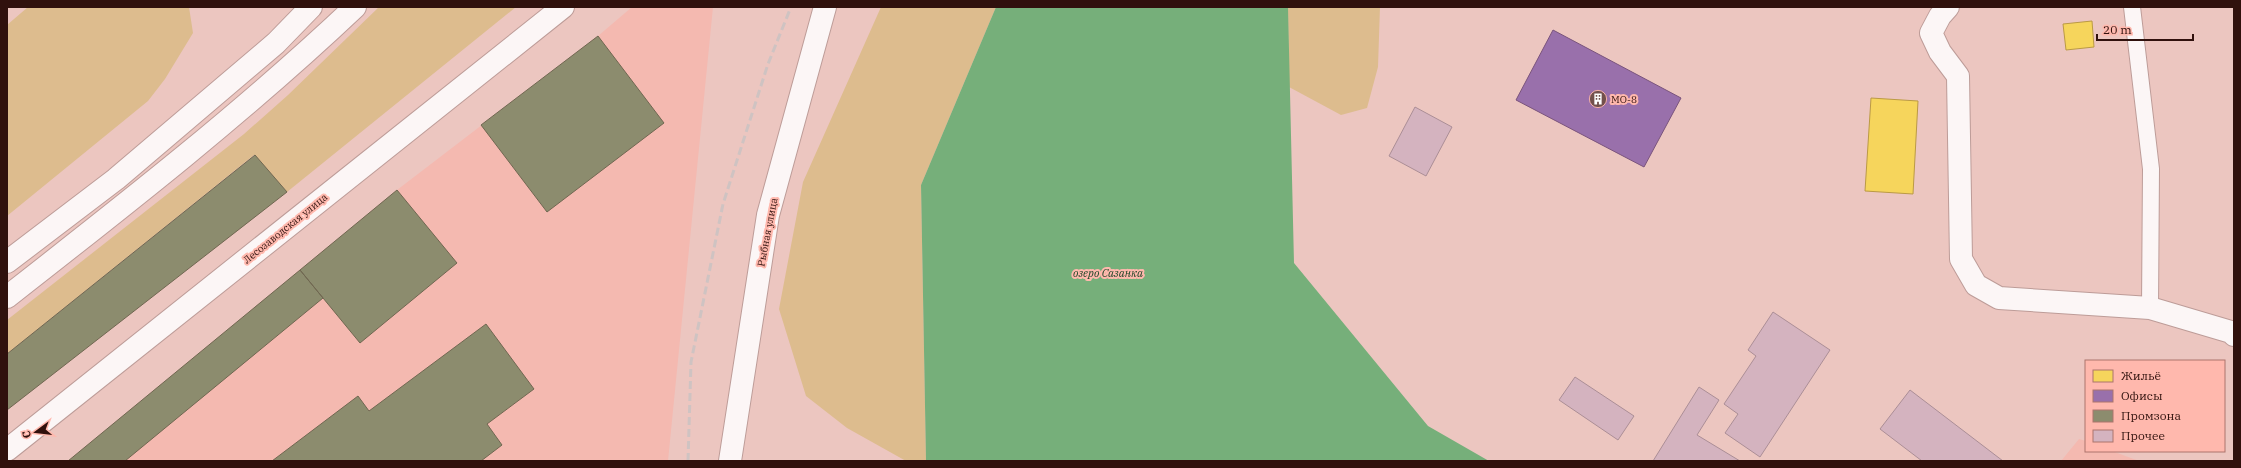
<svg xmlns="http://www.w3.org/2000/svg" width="2241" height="468" font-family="'IBM Plex Serif',serif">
  <rect width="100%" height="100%" fill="#ecc6c0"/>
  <path fill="#f4b9b0" d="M632,7H713L668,461H68L397,190L598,36Z
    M2079,439L2086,441V451H2112L2139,461H2061Z"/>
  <path fill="#ddbc8e" d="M28,7H189L193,33L165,79L148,101L7,216V25Z
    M379,7H516L287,192L254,155L7,354V320L244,134L288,95Z
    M881,7H996L921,185L926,461H906L847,428L806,396L779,309L803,182Z
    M1288,7H1380L1378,67L1367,108L1341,115L1289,87Z"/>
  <path fill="#76af7a" d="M996,7H1288L1294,263L1428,426L1489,461H926L921,185Z"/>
  <path fill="#f6d55c" stroke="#bb9a44" d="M2092,21L2094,47L2066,50L2063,24Z
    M1871,98L1918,101L1913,194L1865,191Z"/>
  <path fill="#9970ab" stroke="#7a547c" d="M1553,30L1681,98L1644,167L1516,100Z"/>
  <path fill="#8c8c6e" stroke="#706751" d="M598,36L664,123L547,212L481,125Z
    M255,155L287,192L7,410V354Z
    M397,190L457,263L360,343L300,270Z
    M300,270L323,298L125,461H68Z
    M486,324L534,389L487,424L502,445L481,461H272L358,396L369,411Z"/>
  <path fill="#d4b3bf" stroke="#ab8e96" d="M1415,107L1452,127L1426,176L1389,156Z
    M1773,312L1830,350L1760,457L1725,433L1738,414L1724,404L1756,356L1748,350Z
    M1575,377L1634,416L1618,440L1559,400Z
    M1699,387L1719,400L1697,435L1740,461H1653Z
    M1910,390L2003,461H1922L1880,429Z"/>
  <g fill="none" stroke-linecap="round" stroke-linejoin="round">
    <defs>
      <path id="service" d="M2132,7L2151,169L2150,308"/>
      <path id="minor" d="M1948,7L1940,16L1931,33L1940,52L1958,76L1961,259L1976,285L1999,298L2150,308L2231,332L2234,335"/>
      <path id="tertiary" d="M7,450L563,7
        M730,461L768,215L825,7"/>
      <path id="primary" d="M7,262L116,179L276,43L311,7
        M7,297C126,204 245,111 355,7"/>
    </defs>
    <use href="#service" stroke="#bd9c98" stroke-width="18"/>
    <use href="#minor" stroke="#bd9c98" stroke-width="24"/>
    <use href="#tertiary" stroke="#bd9c98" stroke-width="24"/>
    <use href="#primary" stroke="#bd9c98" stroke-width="24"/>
    <use href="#service" stroke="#fcf6f6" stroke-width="16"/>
    <use href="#minor" stroke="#fcf6f6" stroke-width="22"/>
    <use href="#tertiary" stroke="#fcf6f6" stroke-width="22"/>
    <use href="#primary" stroke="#fcf6f6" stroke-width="22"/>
    <path stroke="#cfc3c2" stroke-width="3" stroke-dasharray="8 4" stroke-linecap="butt" d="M688,461L691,362L723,204L768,64L791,7"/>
  </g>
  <defs>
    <symbol id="building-disc" viewBox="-11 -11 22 22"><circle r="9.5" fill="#72504c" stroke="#ffb8ad"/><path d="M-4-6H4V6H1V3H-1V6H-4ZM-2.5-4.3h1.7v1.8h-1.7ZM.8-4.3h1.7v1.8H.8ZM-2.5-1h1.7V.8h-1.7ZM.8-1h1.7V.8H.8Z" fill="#fff"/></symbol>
  </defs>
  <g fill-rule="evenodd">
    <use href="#building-disc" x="1588" y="89" width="20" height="20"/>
  </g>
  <g text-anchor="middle" stroke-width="4" stroke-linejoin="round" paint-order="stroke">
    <g font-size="10" fill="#30110d" stroke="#ffb8ad" text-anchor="start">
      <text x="1611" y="103">MO-8</text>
    </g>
    <g font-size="10" fill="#30110d" stroke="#ffb8ad">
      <text transform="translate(285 228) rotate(-39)" y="4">Лесозаводская улица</text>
      <text transform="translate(767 232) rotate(-79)" y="4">Рыбная улица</text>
    </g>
    <g font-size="11" font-style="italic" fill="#1d4426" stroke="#ffb8ad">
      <text x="1108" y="277">озеро Сазанка</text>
    </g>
  </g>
  <rect width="2241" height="468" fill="none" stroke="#30110d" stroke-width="16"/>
  <rect x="2085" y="360" width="140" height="92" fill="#ffb8ad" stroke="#ac756d"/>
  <rect x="2093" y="370" width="20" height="12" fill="#f6d55c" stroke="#ac756d"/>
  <text x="2121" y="380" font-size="12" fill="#30110d">Жильё</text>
  <rect x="2093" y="390" width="20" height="12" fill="#9970ab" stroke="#ac756d"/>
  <text x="2121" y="400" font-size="12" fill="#30110d">Офисы</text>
  <rect x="2093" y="410" width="20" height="12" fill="#8c8c6e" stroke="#ac756d"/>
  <text x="2121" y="420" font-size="12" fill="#30110d">Промзона</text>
  <rect x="2093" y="430" width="20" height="12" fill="#d4b3bf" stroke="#ac756d"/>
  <text x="2121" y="440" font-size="12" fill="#30110d">Прочее</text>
  <g transform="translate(36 432) rotate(255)" stroke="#ffb8ad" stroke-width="3" paint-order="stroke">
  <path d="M0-3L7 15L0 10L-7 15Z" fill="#30110d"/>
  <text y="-6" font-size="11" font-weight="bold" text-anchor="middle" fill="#30110d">С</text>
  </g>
  <path d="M2097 34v6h96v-6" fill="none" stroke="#30110d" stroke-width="2"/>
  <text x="2103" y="34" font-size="12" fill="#30110d" stroke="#ffb8ad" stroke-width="3" paint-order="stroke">20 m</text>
</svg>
